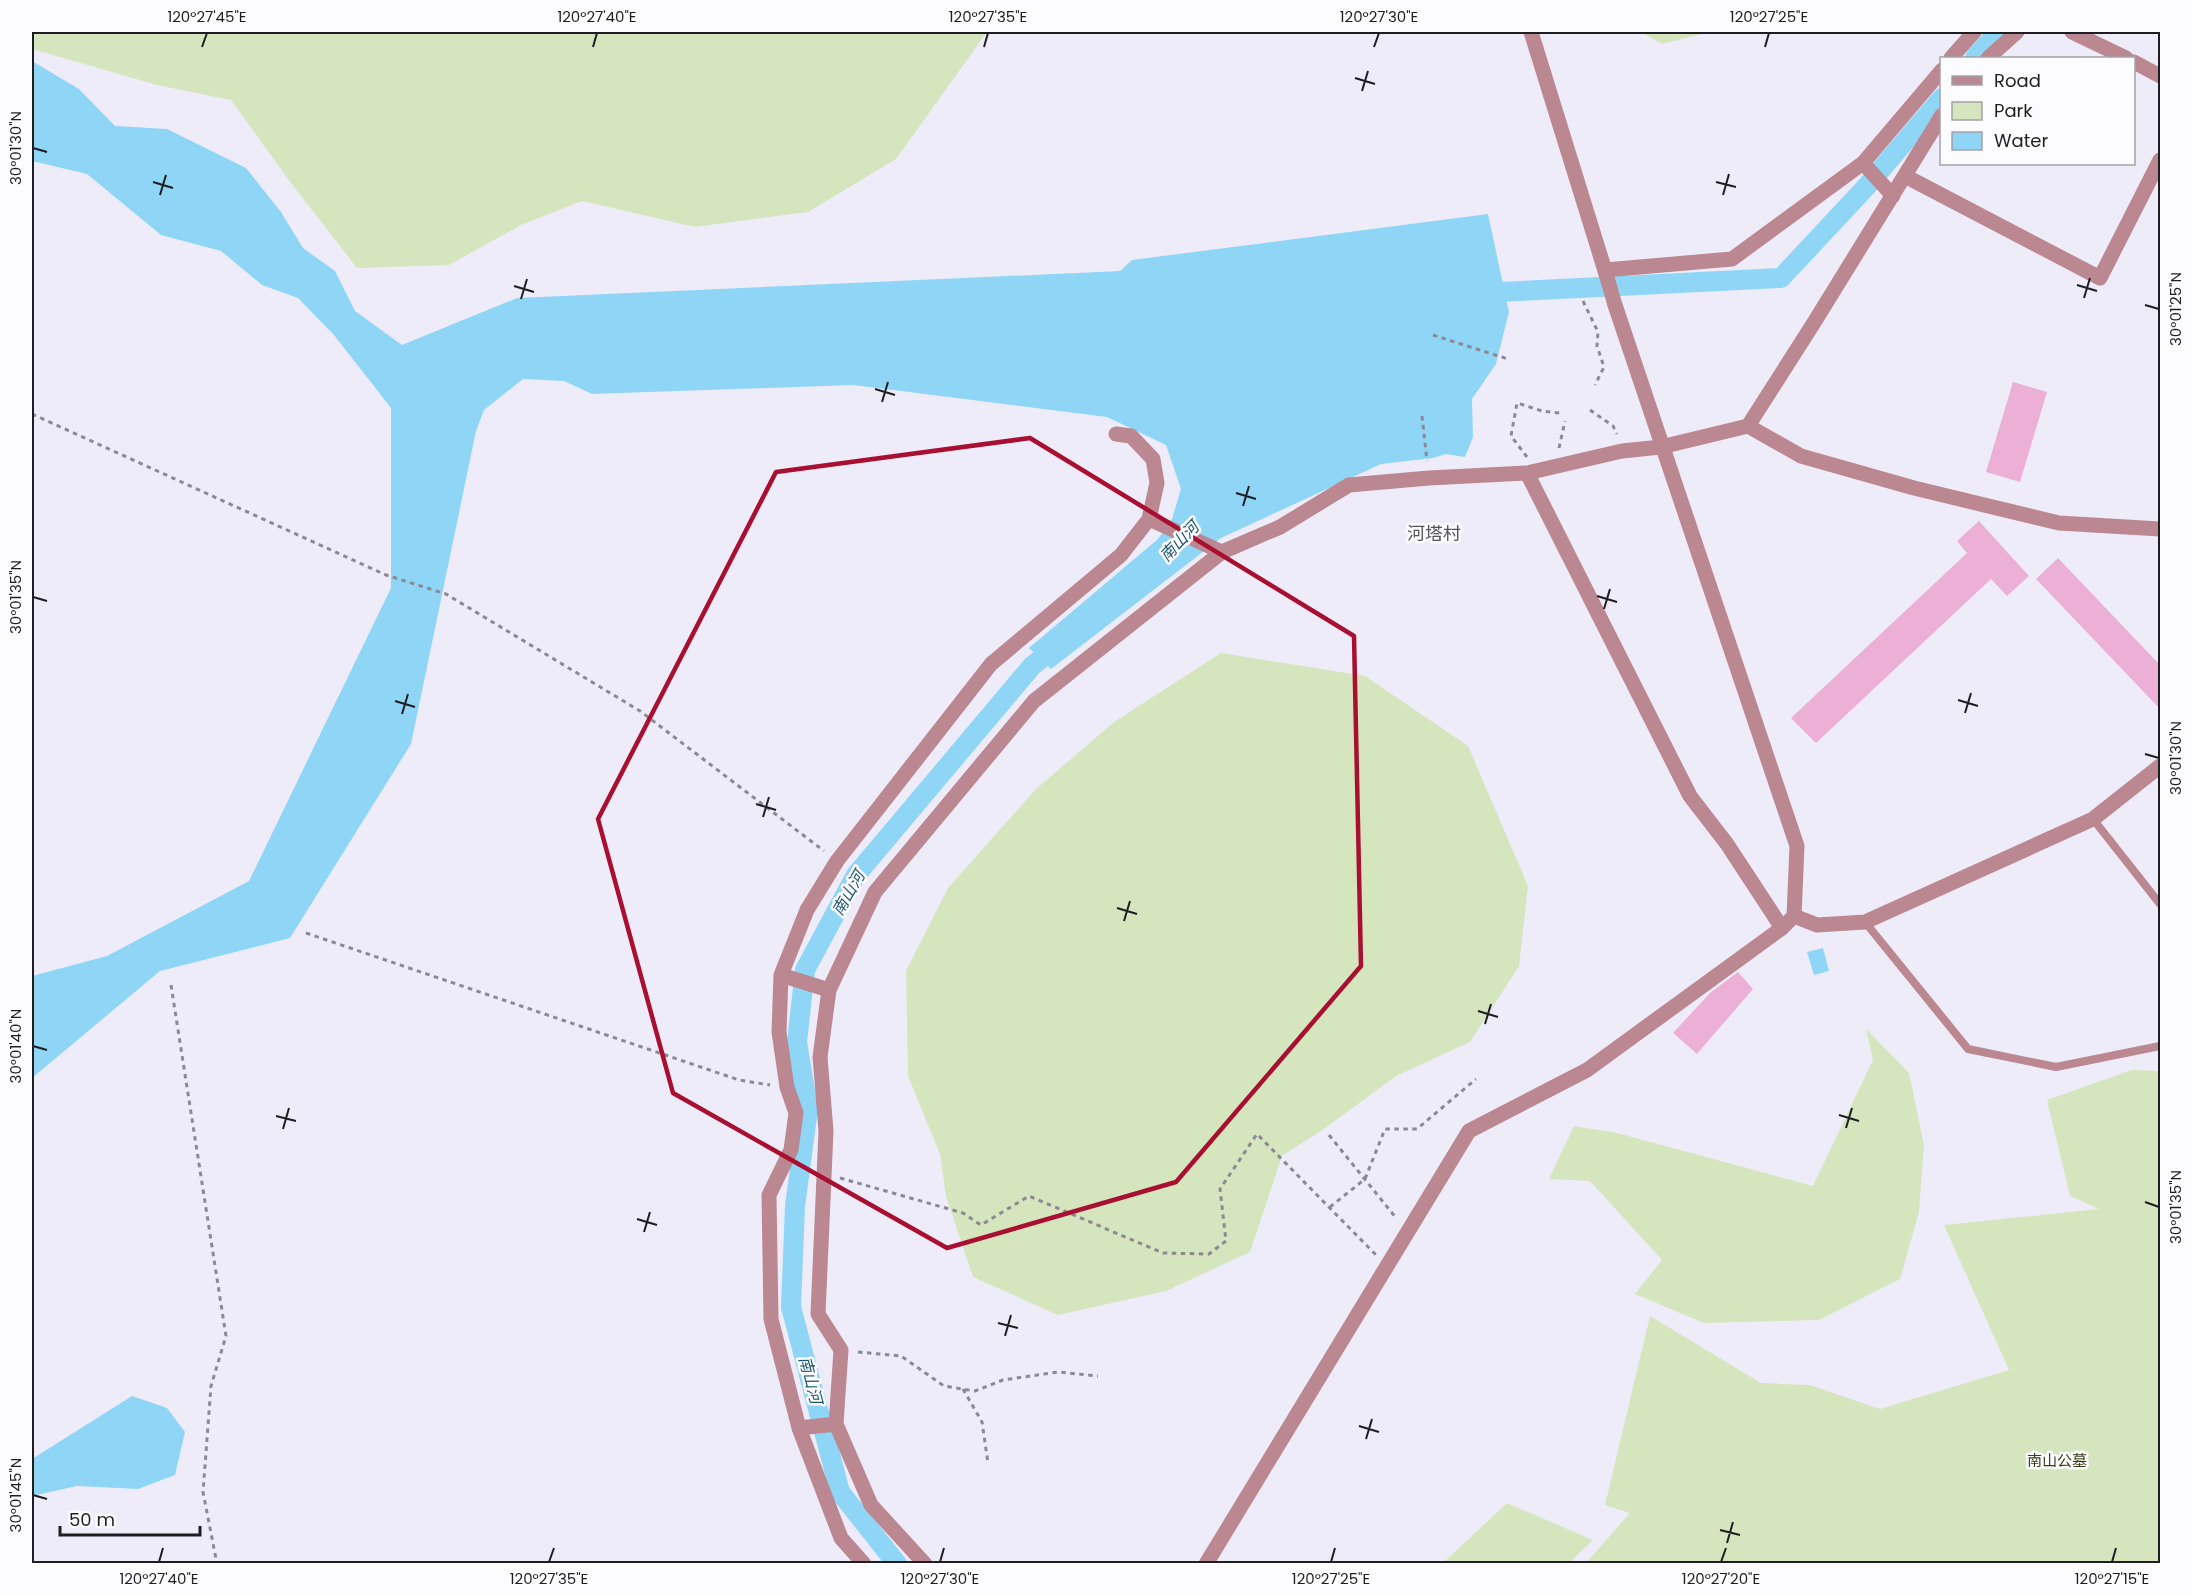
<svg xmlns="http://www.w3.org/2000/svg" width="2192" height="1595" font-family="Poppins,'Noto Sans SC',sans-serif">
  <rect width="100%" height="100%" fill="#efecfa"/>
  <path fill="#d5e5bd" d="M32,32H987L896,159L808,212L695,227L582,201L521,225L449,265L357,268L291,183L231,100L157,85L32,49Z
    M1641,32H1710L1662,44Z
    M1221,653L1365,676L1468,746L1528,886L1519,966L1470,1042L1396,1076L1321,1131L1282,1156L1250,1252L1166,1291L1058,1315L973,1277L946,1196L940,1154L908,1076L906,971L948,888L1035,790L1114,722Z
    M1866,1029L1909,1073L1924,1145L1919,1212L1900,1279L1819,1320L1704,1323L1635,1294L1662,1260L1590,1181L1549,1179L1574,1126L1617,1133L1813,1186L1873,1060Z
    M2132,1070L2160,1071V1563H1586L1630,1513L1605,1505L1650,1316L1761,1383L1810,1385L1880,1409L2009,1370L1944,1225L2099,1209L2070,1196L2047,1100Z
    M1507,1503L1593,1540L1569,1563H1443Z"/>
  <path fill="#8fd6f6" d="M32,61L79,89L115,126L167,129L246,168L281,212L303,248L335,271L355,311L402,345L517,298L1120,271L1132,260L1488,214L1509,312L1496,364L1472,399L1473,437L1465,457L1446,454L1433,458L1381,464L1221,538L1051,669L1029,648L1158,539L1172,519L1181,489L1166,445L1107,417L853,385L592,394L564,381L523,379L484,410L476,431L411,744L290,938L160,971L32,1078V976L107,956L249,881L391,588V408L334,335L298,298L262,285L221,251L161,235L87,174L32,161Z
    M1823,948L1829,971L1814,975L1807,952Z
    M132,1396L167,1408L185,1432L175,1475L138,1489L77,1486L32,1496V1459Z"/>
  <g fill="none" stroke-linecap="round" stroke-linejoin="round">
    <path stroke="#8fd6f6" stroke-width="20" d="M1975,58L1998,32
      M1479,293L1781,278L1866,187L1942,98
      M897,1564L840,1492L791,1307L795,1206L808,1109L797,1042L805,970L856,875L1032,666L1062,642"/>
  </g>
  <path fill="#ecb0d6" d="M2013,382L2047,392L2020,482L1986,472Z
    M1979,521L2029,576L2007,596L1991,579L1816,743L1791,718L1967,553L1957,541Z
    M2058,558L2160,665V709L2036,579Z
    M1738,972L1753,989L1697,1054L1673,1033L1710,993Z"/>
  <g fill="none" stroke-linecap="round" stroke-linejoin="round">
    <path stroke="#8b8992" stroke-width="3" stroke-dasharray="4.5 4.5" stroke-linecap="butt" d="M1583,301L1598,332L1597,346L1604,367L1595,385
      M1433,335L1508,359
      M1590,410L1613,426L1617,434
      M32,414L386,575L446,594L640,711L824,851
      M1422,416L1427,461
      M1559,448L1565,421
      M1527,457L1511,436L1517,403L1542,411L1560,413
      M306,933L739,1080L770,1085
      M171,985L226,1336L211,1386L203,1492L217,1564
      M1329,1135L1397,1219
      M840,1178L963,1213L981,1225L1029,1196L1163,1253L1209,1254L1226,1241L1220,1189L1257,1134L1376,1255
      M1330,1207L1365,1179L1385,1129H1417L1476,1079
      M858,1352L901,1356L944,1386L975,1391L1003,1380L1058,1372L1098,1376
      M963,1389L982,1422L988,1463"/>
    <path stroke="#bb8790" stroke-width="8" d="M2093,819L2160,904
      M1865,922L1968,1049L2056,1067L2160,1046"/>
    <path stroke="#bb8790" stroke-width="15" d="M2072,32L2126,58
      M1951,58L1974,32
      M1988,58L2017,32
      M2134,62L2160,76
      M1863,163L1893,196
      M1905,176L2100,278L2160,160
      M1605,270L1732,259L1863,163L1942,70
      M1748,426L1815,321L1942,115
      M1527,473L1690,796L1727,844L1782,928
      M1149,519L1222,552
      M1794,916L1817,925L1865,922L2093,819L2160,766
      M781,975L829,990
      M799,1428L836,1424
      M864,1564L841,1538L799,1428L771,1319L769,1195L791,1150L796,1113L787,1087L779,1032L781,975L807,910L837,861L991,664L1121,555L1149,519L1157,483L1153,459L1131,436L1116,434
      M925,1564L871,1505L836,1424L841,1350L818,1314L826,1131L820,1057L829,990L875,892L1034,701L1222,552L1280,527L1349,485L1429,478L1527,473L1622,451L1661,447L1748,426L1801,456L1914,488L2059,523L2160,529"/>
    <path stroke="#bb8790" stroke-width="15" d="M1531,32L1606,274
      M1206,1564L1469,1131L1587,1070L1782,928L1794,916L1797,846L1615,305"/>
    <path stroke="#bb8790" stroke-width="15" d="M1606,274L1615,305"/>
  </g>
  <path fill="none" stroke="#a80f31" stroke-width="4.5" stroke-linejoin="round" d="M1030,438L1354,636L1361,966L1176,1182L947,1248L673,1093L598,819L776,472Z"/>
  <path fill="none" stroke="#1e1d22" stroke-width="2" d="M202,47L207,33M593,47L597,33M984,47L988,33M1374,47L1379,33M1765,47L1769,33M1355,78L1375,84M1362,91L1368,71M33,148L47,152M153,182L173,188M1716,182L1736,187M160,195L166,175M1723,195L1729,174M2077,285L2097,291M514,286L534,292M2084,298L2090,278M521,299L527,279M2145,305L2159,309M875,389L895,395M882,402L888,382M1236,493L1256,499M1243,506L1249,486M1597,596L1617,602M33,597L47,601M1604,609L1610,589M1958,700L1978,706M395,701L415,707M1965,713L1971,693M402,714L408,694M2145,754L2159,758M756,804L776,810M763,817L769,797M1117,908L1137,914M1124,921L1130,901M1478,1011L1498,1017M1485,1024L1491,1004M33,1046L47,1050M1839,1115L1859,1121M276,1116L296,1121M1846,1128L1852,1108M283,1129L289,1108M2145,1202L2159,1207M637,1219L657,1225M644,1232L650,1212M998,1323L1018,1328M1005,1336L1011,1315M1359,1426L1379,1432M1366,1439L1372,1419M33,1495L47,1499M1720,1530L1740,1535M1727,1543L1733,1522M159,1562L163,1548M549,1562L554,1548M940,1562L944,1548M1331,1562L1335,1548M1721,1562L1726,1548M2112,1562L2116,1548"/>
  <g text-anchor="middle" stroke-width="5" stroke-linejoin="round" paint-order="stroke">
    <g font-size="15" fill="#324014" stroke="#fcfbfe">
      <text x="2057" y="1466">南山公墓</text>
    </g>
    <g font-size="16" font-style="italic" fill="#1d566c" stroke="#fcfbfe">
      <text transform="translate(1179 541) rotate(-46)" y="6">南山河</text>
      <text transform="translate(848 893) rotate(-60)" y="6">南山河</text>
      <text transform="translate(811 1380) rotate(75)" y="6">南山河</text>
    </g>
    <g font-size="18" fill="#54525e" stroke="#fcfbfe">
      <text x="1434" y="540">河塔村</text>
    </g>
  </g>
  <rect width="2192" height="1595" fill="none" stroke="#fcfbfe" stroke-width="66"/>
  <rect x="1940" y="57" width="195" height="108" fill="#fcfbfe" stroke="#a3a2a6" stroke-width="1.5"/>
  <rect x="1952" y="76" width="30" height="9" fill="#bb8790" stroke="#a3a2a6" stroke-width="1.5"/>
  <text x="1994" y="87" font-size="18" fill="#1e1d22">Road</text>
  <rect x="1952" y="102" width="30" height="18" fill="#d5e5bd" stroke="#a3a2a6" stroke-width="1.5"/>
  <text x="1994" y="117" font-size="18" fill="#1e1d22">Park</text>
  <rect x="1952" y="132" width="30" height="18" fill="#8fd6f6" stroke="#a3a2a6" stroke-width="1.5"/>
  <text x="1994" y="147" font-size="18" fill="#1e1d22">Water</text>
  <path d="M60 1526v9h140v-9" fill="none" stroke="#1e1d22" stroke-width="3"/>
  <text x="69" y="1526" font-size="18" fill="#1e1d22" stroke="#fcfbfe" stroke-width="4.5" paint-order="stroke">50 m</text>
  <rect x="33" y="33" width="2126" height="1529" fill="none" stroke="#1e1d22" stroke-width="2"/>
  <g font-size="15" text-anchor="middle" fill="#1e1d22">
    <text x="207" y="22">120°27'45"E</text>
    <text x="597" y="22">120°27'40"E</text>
    <text x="988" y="22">120°27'35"E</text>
    <text x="1379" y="22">120°27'30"E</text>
    <text x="1769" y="22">120°27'25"E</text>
    <text transform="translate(16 148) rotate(-90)" y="5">30°01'30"N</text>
    <text transform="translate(2176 309) rotate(-90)" y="5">30°01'25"N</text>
    <text transform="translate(16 597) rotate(-90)" y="5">30°01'35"N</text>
    <text transform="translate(2176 758) rotate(-90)" y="5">30°01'30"N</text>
    <text transform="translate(16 1046) rotate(-90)" y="5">30°01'40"N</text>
    <text transform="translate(2176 1207) rotate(-90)" y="5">30°01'35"N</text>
    <text transform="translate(16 1495) rotate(-90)" y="5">30°01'45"N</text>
    <text x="159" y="1584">120°27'40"E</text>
    <text x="549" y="1584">120°27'35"E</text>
    <text x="940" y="1584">120°27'30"E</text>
    <text x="1331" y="1584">120°27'25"E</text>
    <text x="1721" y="1584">120°27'20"E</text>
    <text x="2112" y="1584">120°27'15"E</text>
  </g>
</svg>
